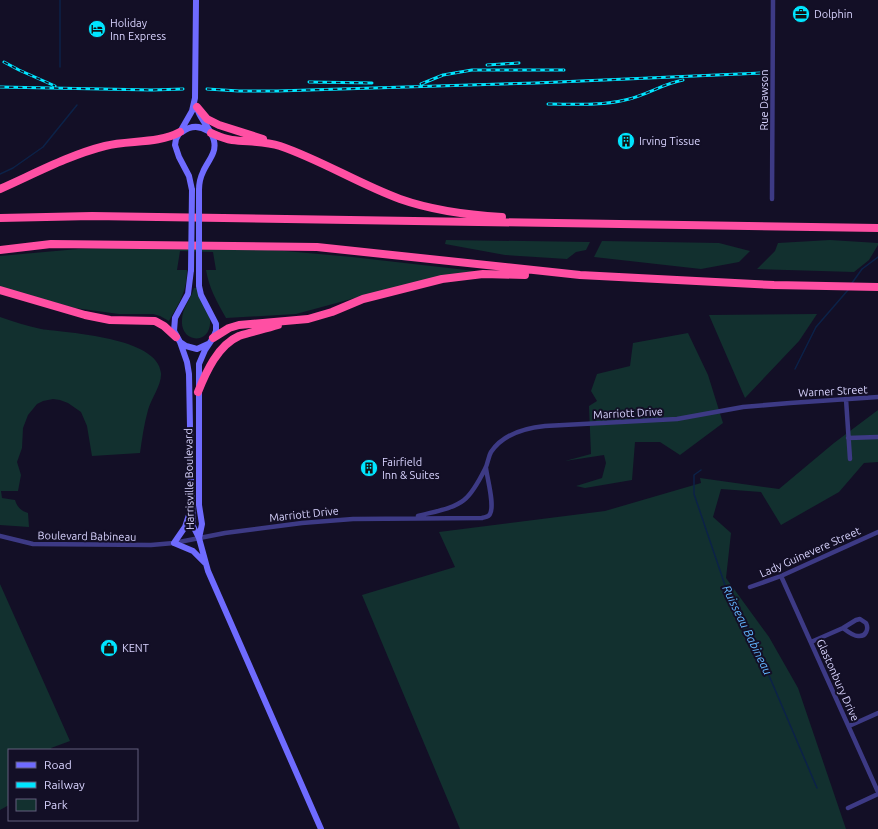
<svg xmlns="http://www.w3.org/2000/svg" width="878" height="829" font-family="Ubuntu,sans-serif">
  <rect width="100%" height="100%" fill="#130f26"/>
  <path fill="#12302f" d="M446,240L590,242L586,250L576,252L567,259L505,255L445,244Z
    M830,240L878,243V245L869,260L854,272L757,269L775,251L778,243Z
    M602,241L719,243L750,251L739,262L701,269L594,257Z
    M112,248L253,249L285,251L352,257L475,271L355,298L296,314L226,318C217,302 209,288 206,270H216L213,252L180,251L177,270H187C187,292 179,303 169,321L160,316L153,314H119L75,308L0,287V256L78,249Z
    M194,288H197C202,298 209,310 210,320C212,345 180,344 182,320C182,308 191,299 194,288Z
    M817,314L799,341L745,398L709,315Z
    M0,317C14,322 27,326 41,329C68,333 158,337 161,373C162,384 151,399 148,410C144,424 142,439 140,453L92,456L87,426L81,412L68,403L60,400L53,399L43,401L37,404L28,415L23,428L22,448L17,462L21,475L18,491H1L2,498L15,500C17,507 21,511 28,513L29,527L0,525Z
    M688,333L708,375L723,423L680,455L660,442H635L632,480L585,488L576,486L602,478L606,463L604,455L565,461L591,454L589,406L597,401L591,391L597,374L630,366L633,343Z
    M878,410V462L864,463L839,492L781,525L761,492L721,489L713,517L731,533L726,578L769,637L798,688L846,829H460L362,595L455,567L439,532L605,511L701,483L700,478L779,489L834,443Z
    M0,584L70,741L51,748L52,750H9V805L0,810Z"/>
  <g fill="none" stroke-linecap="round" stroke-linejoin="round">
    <path stroke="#0c2248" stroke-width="1.5" d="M60,0V67
      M0,174L13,168L43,147L77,105
      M852,283L862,269L878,257
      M795,369L816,327L848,290
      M701,470L694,475V494L727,591L741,613L753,638L817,788"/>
    <path stroke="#3d3a85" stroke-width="4.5" d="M772,199L773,0
      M846,399L850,459
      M848,438L878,437
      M418,516C432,512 453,509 464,500C473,493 480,479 485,469C488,464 488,457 491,452C503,434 525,428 545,426L677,419L743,407L790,403L878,397
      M0,536L33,544L151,545L174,543L225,533L302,523L353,519L482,518C485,517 489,517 490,514C495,505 487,478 486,468
      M781,576L878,792
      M750,587L781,576L878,532
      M811,642L843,628C847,631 853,636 858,636C866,637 869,629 866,623L860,619L856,620L843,628
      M849,726L878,713
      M848,808L878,794"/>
    <path stroke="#6f6bff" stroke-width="6" d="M198,111C202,122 212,130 214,141C217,153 207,162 203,172C200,178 199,184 199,190
      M182,132C190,126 199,125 208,131
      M192,190L189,176L179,157L175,145L176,139L192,111L195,98L196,0
      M191,270L188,294L175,318L174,331L180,342L186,346L197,349L208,344
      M199,270V286L201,295L216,324V331L213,338L205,350L199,364V505L202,524L199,538
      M180,342L187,362L189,374L191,480L193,526L199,538L208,571L321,829
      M190,512L185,527L174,543L193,551L205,563"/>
    <path stroke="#ff4fa3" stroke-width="8" d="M197,107L207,119L219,125L263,139
      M211,133C218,136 224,139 232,140C248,142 264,141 280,146C321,160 359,184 400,199C434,211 467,215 502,217
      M0,189C34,174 69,155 105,146C129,140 158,144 180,132
      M0,218L92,216L878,228
      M0,250L51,244L317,247L580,275L774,285L878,287
      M0,290L85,315L110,320L155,321L164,326L176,337
      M213,338L229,328L239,325L308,319L332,312L363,299L442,279L483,274L525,275
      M198,392C206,372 218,345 239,336C252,332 265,329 278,325"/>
    <defs>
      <path id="rail" d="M4,62L19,70L55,86
        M487,65L519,63
        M309,82L372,83
        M421,84L443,75L472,70H564
        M0,87L152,90L183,89
        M207,89L239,91H277L536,83L762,73
        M548,104C574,104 600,106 625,100C645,96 662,84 683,80"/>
    </defs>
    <use href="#rail" stroke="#00e5ff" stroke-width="3"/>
    <use href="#rail" stroke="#130f26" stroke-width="1.5" stroke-dasharray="4.5" stroke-linecap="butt"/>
    <path stroke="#6f6bff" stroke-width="6" d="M191,270L192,190
      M199,270V190"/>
  </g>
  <defs>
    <symbol id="office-disc" viewBox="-11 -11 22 22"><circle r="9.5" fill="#00e5ff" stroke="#130f26"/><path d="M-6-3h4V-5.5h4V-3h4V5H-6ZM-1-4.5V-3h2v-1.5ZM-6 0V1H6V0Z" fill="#111"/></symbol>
    <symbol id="hotel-disc" viewBox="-11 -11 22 22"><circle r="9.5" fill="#00e5ff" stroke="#130f26"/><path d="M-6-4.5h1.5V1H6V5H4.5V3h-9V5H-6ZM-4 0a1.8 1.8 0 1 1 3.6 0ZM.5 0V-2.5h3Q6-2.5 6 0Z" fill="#111"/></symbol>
    <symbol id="building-disc" viewBox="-11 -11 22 22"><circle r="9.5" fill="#00e5ff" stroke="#130f26"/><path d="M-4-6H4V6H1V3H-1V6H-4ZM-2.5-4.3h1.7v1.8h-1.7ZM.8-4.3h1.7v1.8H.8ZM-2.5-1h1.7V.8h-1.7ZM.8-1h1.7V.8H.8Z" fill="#111"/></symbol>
    <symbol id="shop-disc" viewBox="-11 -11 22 22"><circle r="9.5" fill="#00e5ff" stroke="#130f26"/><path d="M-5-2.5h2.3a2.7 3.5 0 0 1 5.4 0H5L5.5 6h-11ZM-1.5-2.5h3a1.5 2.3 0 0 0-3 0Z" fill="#111"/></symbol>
  </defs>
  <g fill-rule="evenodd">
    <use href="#office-disc" x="791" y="4" width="20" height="20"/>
    <use href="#hotel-disc" x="87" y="19" width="20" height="20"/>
    <use href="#building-disc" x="616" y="131" width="20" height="20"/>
    <use href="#building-disc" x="359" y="458" width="20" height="20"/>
    <use href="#shop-disc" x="99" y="638" width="20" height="20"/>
  </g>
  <g text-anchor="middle" stroke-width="4" stroke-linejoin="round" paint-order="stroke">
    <g font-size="11" fill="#d9d4ff" stroke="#130f26" text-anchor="start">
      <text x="814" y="18">Dolphin</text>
      <text x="110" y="27">Holiday<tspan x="110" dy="13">Inn Express</tspan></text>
      <text x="639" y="145">Irving Tissue</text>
      <text x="382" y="466">Fairfield<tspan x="382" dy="13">Inn &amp; Suites</tspan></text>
      <text x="122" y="652">KENT</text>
    </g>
    <g font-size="11" fill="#d9d4ff" stroke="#130f26">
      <text transform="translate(764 100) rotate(-90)" y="4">Rue Dawson</text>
      <text transform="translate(833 391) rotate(-3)" y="4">Warner Street</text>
      <text transform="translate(628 413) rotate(-3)" y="4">Marriott Drive</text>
      <text transform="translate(189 479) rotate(-91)" y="4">Harrisville Boulevard</text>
      <text transform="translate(304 514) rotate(-6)" y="4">Marriott Drive</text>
      <text transform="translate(87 536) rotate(1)" y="4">Boulevard Babineau</text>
      <text transform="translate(810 552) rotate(-24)" y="4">Lady Guinevere Street</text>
      <text transform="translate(838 680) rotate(66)" y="4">Glastonbury Drive</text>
    </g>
    <g font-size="12" font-style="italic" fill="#62b6ff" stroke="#130f26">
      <text transform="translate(747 630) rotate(64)" y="4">Ruisseau Babineau</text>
    </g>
  </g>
  <rect x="8" y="749" width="130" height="72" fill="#130f26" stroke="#625e7d"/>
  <rect x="16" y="762" width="20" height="6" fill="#6f6bff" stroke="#625e7d"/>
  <text x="44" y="769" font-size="12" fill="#d9d4ff">Road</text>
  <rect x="16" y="782" width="20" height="6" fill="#00e5ff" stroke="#625e7d"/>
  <text x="44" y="789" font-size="12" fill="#d9d4ff">Railway</text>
  <rect x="16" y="799" width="20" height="12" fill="#12302f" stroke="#625e7d"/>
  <text x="44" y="809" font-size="12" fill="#d9d4ff">Park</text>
</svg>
